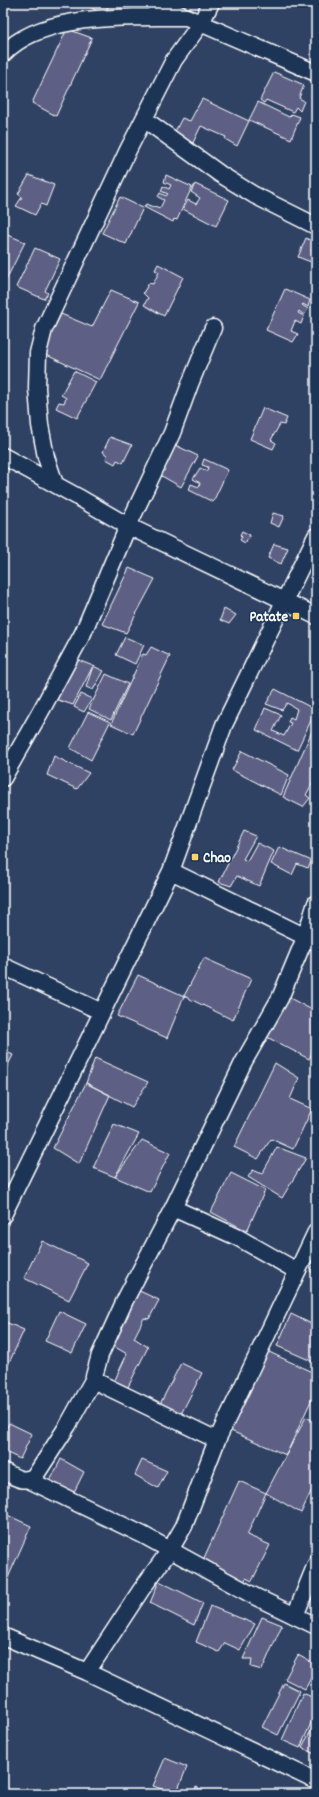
<svg xmlns="http://www.w3.org/2000/svg" width="319" height="1797" font-family="Dekko,sans-serif">
  <rect width="100%" height="100%" fill="#304264"/>
  <filter id="ink" filterUnits="userSpaceOnUse"><feTurbulence type="fractalNoise" baseFrequency=".025" numOctaves="2"/><feDisplacementMap in="SourceGraphic" scale="8" xChannelSelector="R" yChannelSelector="G"/><feConvolveMatrix kernelMatrix="1 2 1 2 8 2 1 2 1" color-interpolation-filters="sRGB"/></filter>
  <g filter="url(#ink)">
    <path fill="#5d6084" stroke="#fff" d="M82,3H110L104,14Z
      M67,29L92,38L56,116L32,103Z
      M274,72L304,85L299,98L304,101L300,111L296,107L293,112L266,100L264,103L260,100Z
      M202,99L249,121L237,146L225,139L226,137L201,126L190,149L172,137L182,118L190,121Z
      M258,102L289,117L292,114L300,117L291,139L249,120Z
      M29,175L54,185L46,206L41,204L35,215L16,206L22,197L18,194Z
      M166,175L192,187L177,220L174,219L173,222L144,207L146,204L153,207L154,206L160,208L164,200L158,197L160,193L166,196L168,194L161,191L163,186L169,189L171,185L164,182Z
      M195,184L229,200L216,226L183,209L188,200L196,204L200,198L191,192Z
      M120,197L143,208L126,244L102,233Z
      M3,233L25,242L5,282L3,281Z
      M306,238L315,243L311,251L316,252V264L298,257Z
      M35,248L60,259L45,291L48,293L44,299L16,287Z
      M158,264L183,277L164,316L144,305L148,298L143,293L149,283L153,284L159,272L155,270Z
      M285,289L310,300L308,307L303,304L302,305L308,309L304,315L299,311L298,313L304,316L301,324L295,321L291,331L298,334L293,342L266,330Z
      M111,290L139,302L100,380L42,353L61,314L92,327Z
      M74,371L96,382L77,418L56,408L59,402L64,403L66,398L61,395Z
      M263,408L287,418L284,425L280,424L271,440L276,443L273,449L250,439Z
      M110,437L132,445L123,463L117,460L115,464L106,459L107,455L103,452Z
      M173,444L198,456L181,487L160,475Z
      M204,459L228,470L213,502L189,490L191,484L199,487L200,483L193,479L200,468L207,471L208,467L202,465Z
      M273,513L284,516L279,527L270,523Z
      M242,531L250,535L245,543L240,540L242,537L240,535Z
      M274,544L288,548L281,564L268,558Z
      M129,568L155,579L126,633L102,624Z
      M224,609L236,615L229,624L220,620Z
      M125,637L144,645L135,664L116,655Z
      M151,647L170,656L133,734L111,724L143,654L146,655Z
      M73,658L93,666L73,705L52,698Z
      M93,666L104,671L93,690L86,687Z
      M106,674L128,684L111,720L89,709Z
      M275,689L316,710L297,750L256,730L265,708L281,715L273,731L284,736L291,723L288,722L290,717L294,719L297,709L287,703L282,710L266,704Z
      M81,694L92,699L84,712L74,707Z
      M88,712L110,722L91,760L70,748Z
      M316,722V776L306,795L310,798L303,807L283,797Z
      M242,751L289,775L281,795L232,770Z
      M54,756L89,773L77,789L47,775Z
      M244,831L256,836L243,859L247,861L257,843L274,851L259,886L237,876L231,886L219,882Z
      M279,847L312,861L308,868L297,864L292,875L271,864Z
      M204,958L251,979L233,1020L184,996Z
      M138,975L184,996L167,1038L117,1016Z
      M284,995L316,1012V1044L309,1059L263,1035Z
      M3,1050L13,1055L3,1075Z
      M95,1058L148,1082L132,1107L86,1083Z
      M275,1063L299,1078L290,1099L312,1109L293,1149L271,1139L258,1159L234,1147Z
      M86,1083L110,1095L79,1164L53,1148Z
      M114,1124L139,1134L115,1177L93,1168Z
      M142,1140L170,1153L150,1192L115,1177Z
      M277,1147L306,1158L282,1198L248,1177L253,1170L262,1174Z
      M231,1173L265,1190L247,1231L211,1212Z
      M42,1241L88,1263L69,1300L24,1278Z
      M316,1261V1275L310,1271Z
      M135,1289L159,1300L149,1319L144,1318L134,1338L148,1347L127,1389L114,1382L127,1354L110,1344Z
      M59,1311L86,1324L72,1353L45,1341Z
      M291,1314L316,1326V1363L277,1346Z
      M3,1321L24,1330L3,1376Z
      M267,1351L316,1374V1390L286,1455L231,1431Z
      M181,1363L202,1373L180,1416L159,1406Z
      M306,1417L316,1422V1481L301,1513L266,1493Z
      M9,1423L32,1434L20,1459L3,1451V1436Z
      M61,1459L84,1472L72,1496L48,1485Z
      M142,1460L167,1471L158,1488L135,1475Z
      M239,1481L266,1493L247,1535L270,1545L252,1581L246,1578L244,1582L203,1560Z
      M3,1513L31,1526L3,1589Z
      M159,1581L203,1603L194,1625L150,1603Z
      M210,1606L255,1624L240,1650L225,1643L219,1652L196,1642Z
      M262,1617L282,1625L262,1670L251,1667L252,1659H243Z
      M298,1655L316,1665V1669L305,1689L285,1679Z
      M284,1683L300,1691L278,1735L262,1727Z
      M303,1693L316,1699V1712L300,1748L282,1740Z
      M313,1727L316,1728V1755L302,1747Z
      M165,1758L187,1767L176,1794L153,1786Z
      M196,1787L212,1794H193Z
      M146,1789L158,1794H144Z"/>
    <g fill="none" stroke-linecap="round" stroke-linejoin="round">
      <defs>
        <path id="minor" d="M154,3L316,73
          M3,54C43,11 132,18 186,17
          M144,119L220,174L254,195L316,226
          M3,456L78,497L128,526L316,616
          M55,484L46,457L40,425L37,388L38,353L44,329L128,150L174,60L201,23L211,3
          M3,778L42,709L83,633L128,526L172,433L190,384L213,328
          M171,871L316,942
          M3,966L102,1012
          M173,1208L237,1237L297,1271
          M3,1215L171,871L224,725L316,536
          M93,1380L217,1440
          M3,1471C15,1477 23,1484 35,1476L68,1425L93,1380L100,1355L126,1298L173,1208L243,1063L280,998L305,938L316,903
          M29,1480L143,1535L254,1596L316,1626
          M295,1616L316,1564
          M3,1636L87,1672L316,1781
          M87,1672L141,1590L170,1550L184,1526L217,1440L316,1232"/>
      </defs>
      <use href="#minor" stroke="#fff" stroke-width="19"/>
      <use href="#minor" stroke="#1d3557" stroke-width="16"/>
    </g>
  </g>
  <g fill="#ffd166" stroke="#1d3557" stroke-width="1.5">
    <rect x="292" y="612" width="8" height="8" rx="2"/>
    <rect x="191" y="853" width="8" height="8" rx="2"/>
  </g>
  <g text-anchor="middle" stroke-width="3" stroke-linejoin="round" paint-order="stroke">
    <g font-size="15" font-weight="bold" fill="#fff" stroke="#1d3557" text-anchor="end">
      <text x="288" y="621">Patate</text>
      <text x="203" y="862" text-anchor="start">Chao</text>
    </g>
  </g>
  <rect width="319" height="1797" fill="none" stroke="#1d3557" stroke-width="16"/>
  <rect x="8" y="8" width="303" height="1781" fill="none" stroke="#fff" stroke-width="1.5" filter="url(#ink)"/>
</svg>
